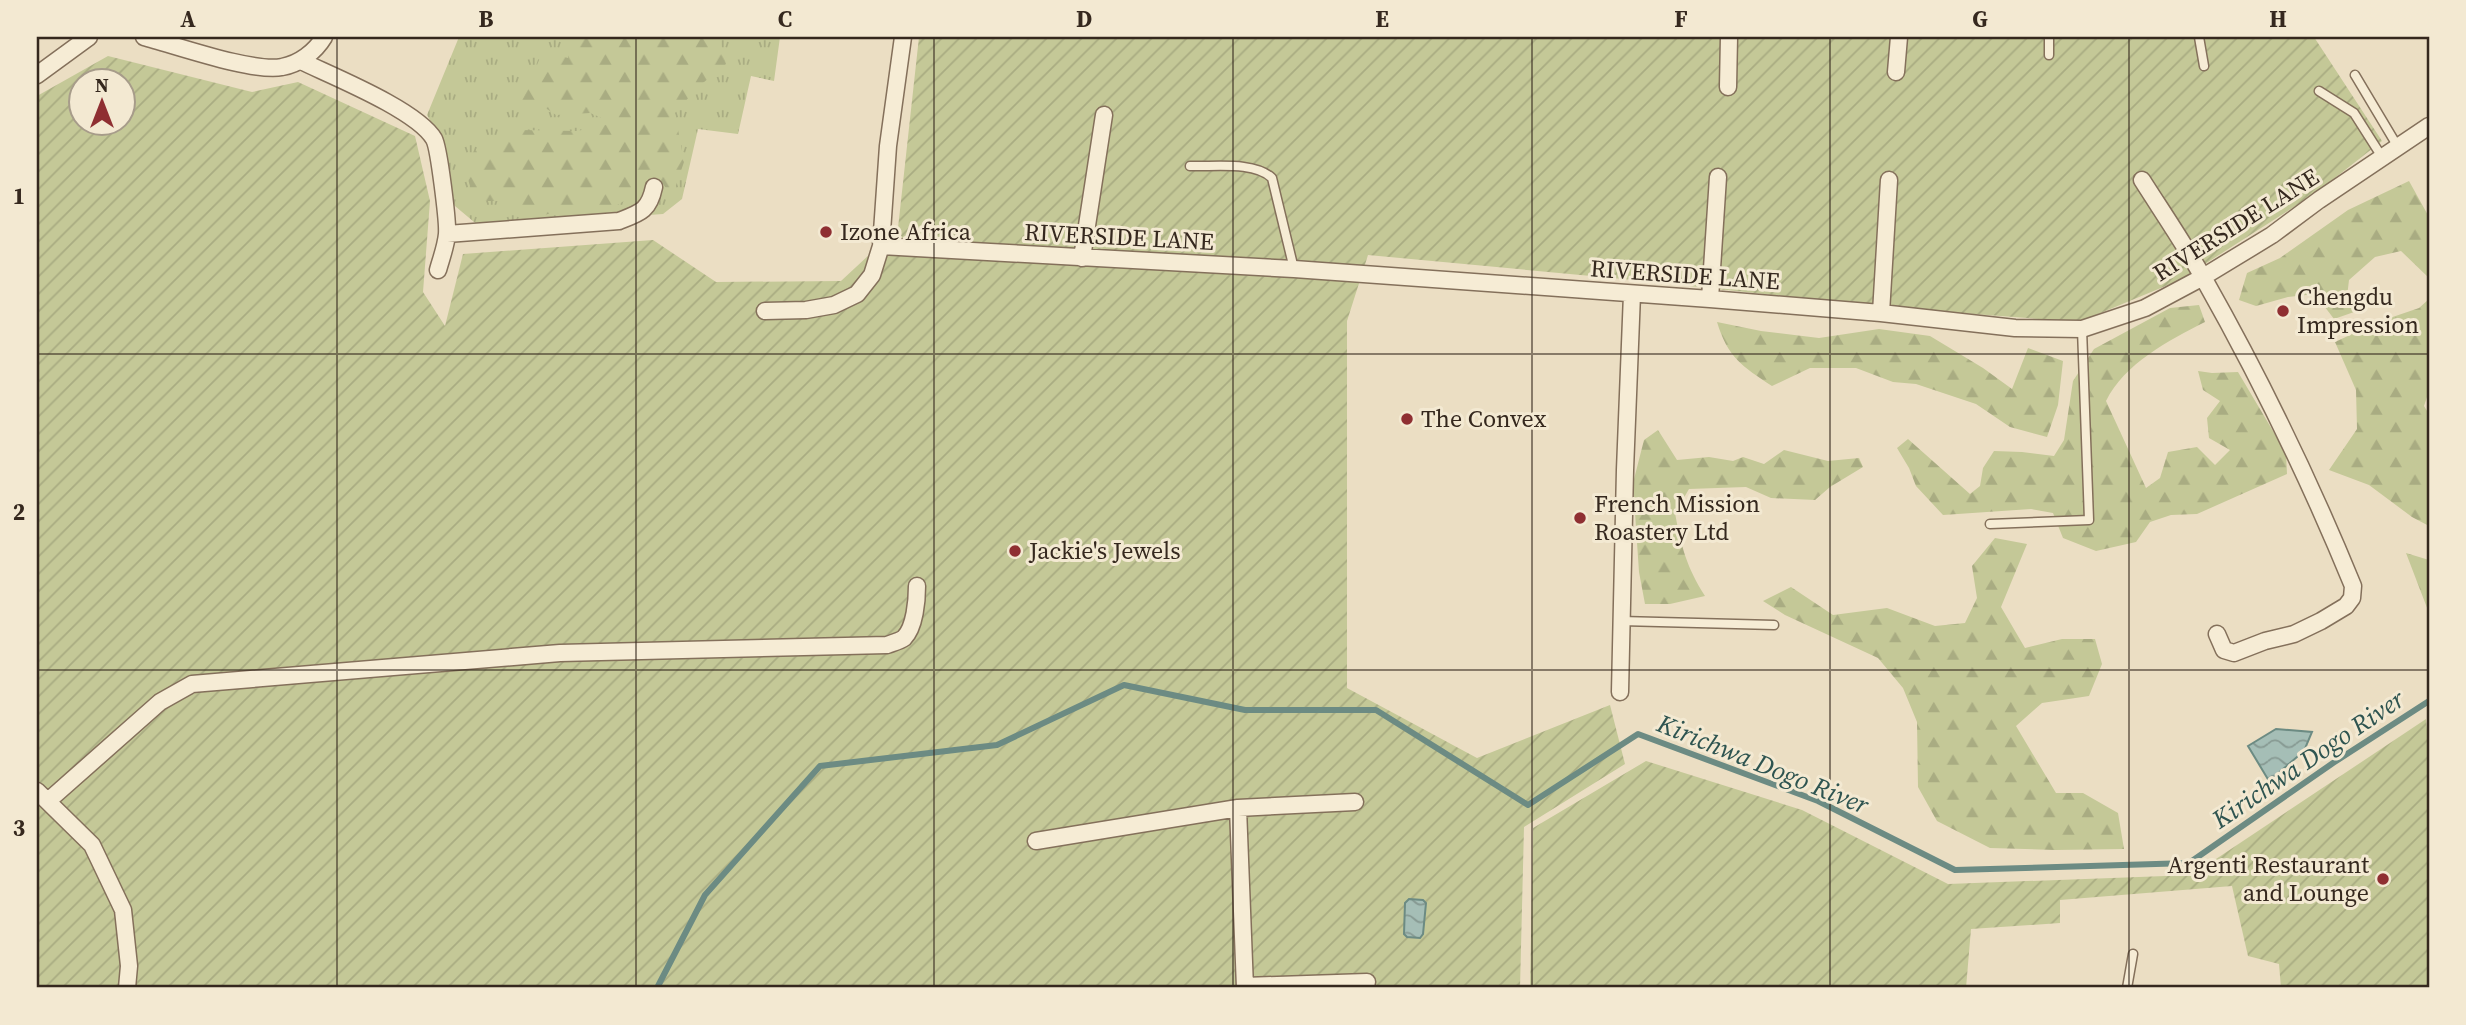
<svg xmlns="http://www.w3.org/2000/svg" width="2466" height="1025" font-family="'Source Serif 4',serif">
  <defs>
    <pattern id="grass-tufts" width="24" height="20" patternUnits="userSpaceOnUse" patternTransform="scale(1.75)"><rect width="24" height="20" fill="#c4c897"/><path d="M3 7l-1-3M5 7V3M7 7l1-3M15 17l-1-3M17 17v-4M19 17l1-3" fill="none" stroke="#a9ac82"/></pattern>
    <pattern id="forest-firs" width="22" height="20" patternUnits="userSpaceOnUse" patternTransform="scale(1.75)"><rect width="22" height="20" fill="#c4c897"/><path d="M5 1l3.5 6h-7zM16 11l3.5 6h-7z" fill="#a9ac82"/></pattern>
    <pattern id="garden-furrows" width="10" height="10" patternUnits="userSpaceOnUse" patternTransform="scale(1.75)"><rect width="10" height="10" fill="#c4c897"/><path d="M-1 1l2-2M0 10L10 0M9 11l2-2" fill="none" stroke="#a9ac82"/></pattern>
    <pattern id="water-waves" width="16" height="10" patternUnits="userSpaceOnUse" patternTransform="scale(1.75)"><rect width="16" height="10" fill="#a5beb6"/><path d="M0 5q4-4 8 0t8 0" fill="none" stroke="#879a93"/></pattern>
  </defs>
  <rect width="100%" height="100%" fill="#ebdec3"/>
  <path fill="url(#grass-tufts)" d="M459,37H780L774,81L751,76L738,134L698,129L682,199L663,214L480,227L449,201L442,141L427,115Z"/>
  <path fill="url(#forest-firs)" d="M564,37H719L726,64L698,87L675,113L684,162L672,197L657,175L640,191L606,212L572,208L532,218L516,201H475L462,161L480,147L519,130L577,131L614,123L590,113L556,115L544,107L514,113C528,94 533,72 543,51L568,58V40Z
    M2409,181L2429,217V278L2401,251L2375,257L2349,280L2347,297L2357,311L2334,319L2315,294L2288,297L2256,306L2239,300L2247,273L2280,258L2348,210Z
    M2429,299V391L2424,406L2429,414V526L2412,517L2369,485L2329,470L2357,429L2356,390L2335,342L2378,322L2419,308Z
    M2199,305L2205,322C2168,341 2125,363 2106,401L2146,488L2160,478L2168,452L2197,447L2215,465L2230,450L2209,438L2207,418L2220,401L2203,390L2198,371L2212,373L2238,372L2286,453L2287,474L2197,514L2171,515L2150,522L2136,542L2096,551L2063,538L2053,513L2031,509L1943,515L1916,486L1909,468L1897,448L1908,439L1970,494L1980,486L1983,468L1994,451L2022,452L2054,456L2064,440L2073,381L2094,349L2170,308Z
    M1717,322L1761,331L1819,338L1879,329L1930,336L1983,368L2012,389L2028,348L2063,361L2058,405L2047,437L2010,427L1976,404L1916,384L1893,382L1856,368H1810L1772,386C1742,366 1728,358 1717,322Z
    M1658,430L1677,460L1709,457L1733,461L1743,457L1764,464L1784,450L1828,461L1859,458L1863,467L1830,487L1815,500L1771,498L1746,487L1689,489L1675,513C1681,546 1687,568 1705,596L1670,604H1645L1639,572L1633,483L1644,440Z
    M1995,538L2027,544L2001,607L2025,648L2062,639H2095L2102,664L2089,696L2042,703L2016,726L2056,793H2083L2118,813L2124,849L2055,850L1990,848L1937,821L1918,787L1917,722L1903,688L1878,658L1785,615L1763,601L1791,587L1833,615L1887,608L1935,626L1965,623L1977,598L1972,566Z
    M2406,553L2429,560V613Z"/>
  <path fill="url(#garden-furrows)" fill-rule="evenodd" d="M919,37H2314L2382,141L2317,192L2180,280L2079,322L1893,308L1634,280L1368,255L1347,321V688L1477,758L1610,705L1625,764L1524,827L1520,988H37V96L108,56L252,92L298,82L415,136L430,201L423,292L445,326L463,254L653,240L716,282L841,281L898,228ZM80,80H122V122H80Z
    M2426,719L2429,750V988H2281L2279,964L2248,956L2232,886L2060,900V923L1971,929L1966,988H1530L1533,828L1646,761L1802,810L1948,884L2192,875Z"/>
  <path fill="url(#water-waves)" stroke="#6c8b83" stroke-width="2" d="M2276,729L2312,732L2304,751L2269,781L2248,746Z
    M1409,899L1423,900L1426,903L1423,934L1420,938L1407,937L1404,934L1405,903Z"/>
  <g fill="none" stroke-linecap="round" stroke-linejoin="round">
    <path stroke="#6c8b83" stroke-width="6" d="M657,988L705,895L820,766L997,745L1124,685L1245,710H1376L1528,805L1638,734L1818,801L1955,870L2189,863L2333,763L2429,701"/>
    <defs>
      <path id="lane" d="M2049,37V55
        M2199,37L2204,66
        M2355,75L2398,147
        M2319,91L2354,113L2382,157
        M1190,166C1214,167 1254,161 1272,178L1294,269
        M1990,524L2089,520L2082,329
        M1621,621L1774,625
        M2127,988L2133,954"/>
      <path id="street" d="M144,37C175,45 254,73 282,67C299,64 315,52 324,37
        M301,61C332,76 417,110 434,139C439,148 448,222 447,234C446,246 441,259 438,270
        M1896,72L1899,37
        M37,75L89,37
        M1728,87L1729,37
        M2142,180C2163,213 2185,245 2204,279C2260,378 2310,481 2353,586L2352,598L2346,606L2321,621L2294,634L2265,641L2234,653L2224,650L2217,634
        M447,234L619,221C640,213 649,211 654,187
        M881,246L1294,269L1710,299L1881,313L2015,328L2082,329L2145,308L2203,277L2272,235L2319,200L2429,126
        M1082,258L1104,115
        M1710,299L1718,177
        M765,311L806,310L834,305L857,294L872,275L881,246L888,146L903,37
        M1881,313L1889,180
        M1620,692L1625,470L1632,294
        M37,791L92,845L123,910L129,966L127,988
        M48,801L160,702L192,684L560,653L887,645C892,643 900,641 904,638C915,627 917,600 917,586
        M1238,808L1355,802
        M1036,841L1238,808L1245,988
        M1245,986L1367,982"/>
    </defs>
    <use href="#lane" stroke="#84705b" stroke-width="11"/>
    <use href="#street" stroke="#84705b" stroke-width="19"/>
    <use href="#lane" stroke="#f6ecd5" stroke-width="8"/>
    <use href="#street" stroke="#f6ecd5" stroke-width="16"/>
  </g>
  <path fill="none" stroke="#35281e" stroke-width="2" stroke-opacity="0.55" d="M337,37V988M636,37V988M934,37V988M1233,37V988M1532,37V988M1830,37V988M2129,37V988M37,354H2429M37,670H2429"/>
  <g fill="#8f2f32" stroke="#f3e9d2" stroke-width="2.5">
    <circle cx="826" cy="232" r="7"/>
    <circle cx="2283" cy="311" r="7"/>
    <circle cx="1407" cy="419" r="7"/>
    <circle cx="1580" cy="518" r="7"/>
    <circle cx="1015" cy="551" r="7"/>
    <circle cx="2383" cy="879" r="7"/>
  </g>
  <g text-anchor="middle" stroke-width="6" stroke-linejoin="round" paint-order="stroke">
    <g font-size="24" fill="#35281e" stroke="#f3e9d2">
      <text transform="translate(2236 225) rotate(-32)" y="8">RIVERSIDE LANE</text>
      <text transform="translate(1119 237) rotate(3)" y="8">RIVERSIDE LANE</text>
      <text transform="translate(1685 275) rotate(4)" y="8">RIVERSIDE LANE</text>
    </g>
    <g font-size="24" fill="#35281e" stroke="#f3e9d2" text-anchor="start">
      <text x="840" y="240">Izone Africa</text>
      <text x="2297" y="305">Chengdu<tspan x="2297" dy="28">Impression</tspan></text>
      <text x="1421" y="427">The Convex</text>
      <text x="1594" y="512">French Mission<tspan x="1594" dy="28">Roastery Ltd</tspan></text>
      <text x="1029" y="559">Jackie's Jewels</text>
      <text x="2369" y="873" text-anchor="end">Argenti Restaurant<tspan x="2369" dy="28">and Lounge</tspan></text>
    </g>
    <g font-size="26" font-style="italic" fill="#2e5450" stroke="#f3e9d2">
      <text transform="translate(2308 759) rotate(-34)" y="9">Kirichwa Dogo River</text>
      <text transform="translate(1763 764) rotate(22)" y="9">Kirichwa Dogo River</text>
    </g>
  </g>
  <rect width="2466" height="1025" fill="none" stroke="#f3e9d2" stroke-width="77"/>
  <g transform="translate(102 102)"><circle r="33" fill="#f3e9d2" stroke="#a79c8a" stroke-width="2"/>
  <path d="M0-5L12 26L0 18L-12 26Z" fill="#8f2f32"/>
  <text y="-10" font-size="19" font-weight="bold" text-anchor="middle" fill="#35281e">N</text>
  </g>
  <rect x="38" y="38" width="2390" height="948" fill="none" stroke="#35281e" stroke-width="2.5"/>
  <g font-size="23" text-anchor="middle" font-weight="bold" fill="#35281e">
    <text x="188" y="27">A</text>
    <text x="486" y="27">B</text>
    <text x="785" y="27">C</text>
    <text x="1084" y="27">D</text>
    <text x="1382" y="27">E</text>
    <text x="1681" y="27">F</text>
    <text x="1980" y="27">G</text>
    <text x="2278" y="27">H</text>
    <text x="19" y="204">1</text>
    <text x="19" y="520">2</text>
    <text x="19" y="836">3</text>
  </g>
</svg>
